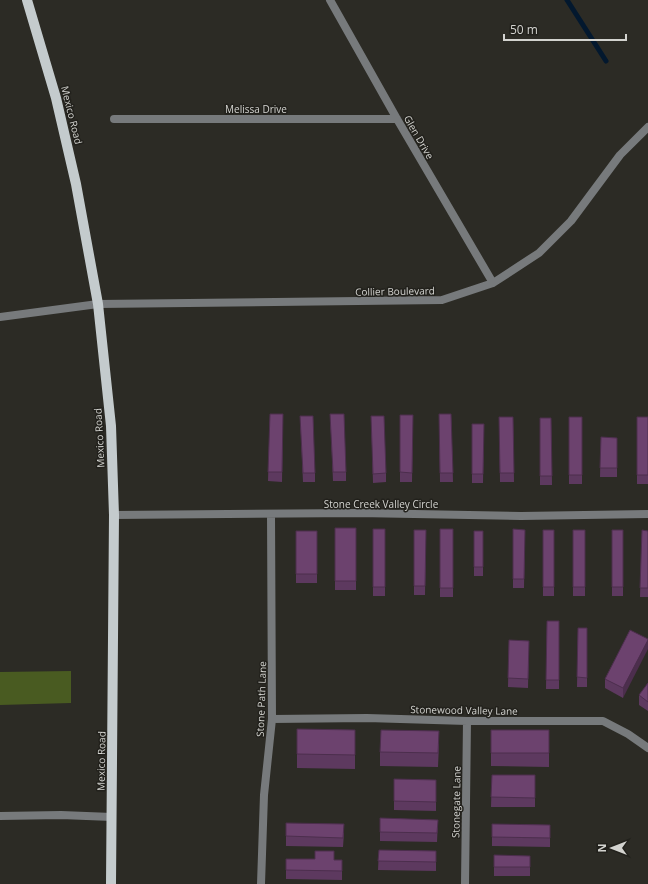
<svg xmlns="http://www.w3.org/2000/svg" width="648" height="884" font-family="'Open Sans',sans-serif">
  <rect width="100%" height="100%" fill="#2c2b25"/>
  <path fill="#495b21" d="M71,671V703L0,705V672Z"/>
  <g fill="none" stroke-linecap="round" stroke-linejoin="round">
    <path stroke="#03182e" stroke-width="5" d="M567,0L606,61"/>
    <path stroke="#777a7c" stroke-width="8" d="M330,0L397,119L493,283
      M114,119H397
      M0,317L98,304L442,300L493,283L539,253L571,221L620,155L648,127
      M114,515L359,513L521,516L648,514
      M272,719L367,718L467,721H603L628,734L648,748
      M0,816L61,815L112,817
      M261,884L264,795L272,719L271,514
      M465,884L467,721"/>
    <path stroke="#c4cbcd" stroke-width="10" d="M27,0L56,98L76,184L98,304L111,426L114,515L111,884"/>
  </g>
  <path fill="#5d395f" d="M270,414H283L282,482L268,481Z
    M330,414L346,472V481H333Z
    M439,414H451L453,482H440Z
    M400,415H413L412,482H400Z
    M300,416L315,473V482H303Z
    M371,416L386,473V482L373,483Z
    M499,417H513L514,482H500Z
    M569,417H582V484H569Z
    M637,417H648V484H637Z
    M540,418H551L552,485H540Z
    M472,424H484L483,483H472Z
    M601,437L617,438V477H600Z
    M335,528H356V590H335Z
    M373,529H385V596H373Z
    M440,529H453V597H440Z
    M513,529L525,530L524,588H513Z
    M414,530H426L425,595H414Z
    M543,530H554V596H543Z
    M573,530H585V596H573Z
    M612,530H623V596H612Z
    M642,530L648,531V597H640Z
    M296,531H317V583H296Z
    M474,531H483V576H474Z
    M547,621H559V689H546Z
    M578,628H587V687H577Z
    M630,630L623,698L605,688V679Z
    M509,640L529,641L528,688L508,687Z
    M648,683V711L639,705V695Z
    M297,729L355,730V769L297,768Z
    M491,730H549V767L491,766Z
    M439,744L438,767L380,766V752Z
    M492,775H535V807H491Z
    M394,779L436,780V811L394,810Z
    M380,818L438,820L437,842L380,841Z
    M286,823L344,833L343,847L286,846Z
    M492,824L550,825V847L492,846Z
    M379,850L436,851V871L378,870Z
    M494,855L530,856V876H494Z
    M286,859L342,860V880L286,879Z"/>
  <path fill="#4c2e4d" d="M648,640V649L623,698V688Z"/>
  <path fill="#6c426e" stroke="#4c2e4d" d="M270,414H283L282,472H268Z
    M330,414H344L346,472H333Z
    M439,414H451L453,473H440Z
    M400,415H413L412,473L400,472Z
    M300,416H313L315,473H303Z
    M371,416H384L386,473L373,474Z
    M499,417H513L514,473H500Z
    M569,417H582V475H569Z
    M637,417H648V475H637Z
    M540,418H551L552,476H540Z
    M472,424H484L483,474H472Z
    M601,437L617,438V468H600Z
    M335,528H356V581H335Z
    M373,529H385V587H373Z
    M440,529H453V588H440Z
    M513,529L525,530L524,579H513Z
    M414,530H426L425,586H414Z
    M543,530H554V587H543Z
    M573,530H585V587H573Z
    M612,530H623V587H612Z
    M642,530L648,531V588H640Z
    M296,531H317V574H296Z
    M474,531H483V567H474Z
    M547,621H559V680H546Z
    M578,628H587V678L577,677Z
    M630,630L648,639V640L623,688L605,679Z
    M509,640L529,641L528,679L508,678Z
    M648,683V702L639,695Z
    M297,729L355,730V755L297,754Z
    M381,730L439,731L438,753L380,752Z
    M491,730H549V753H491Z
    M492,775H535V798L491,797Z
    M394,779L436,780V802L394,801Z
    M380,818L438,820L437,833L380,832Z
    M286,823L344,824L343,838L286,836Z
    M492,824L550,825V838L492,837Z
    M379,850L436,851V862L378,861Z
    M315,851H334V860H342V871L286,870V859H315Z
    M494,855L530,856V867H494Z"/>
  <g text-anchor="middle" stroke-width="3" stroke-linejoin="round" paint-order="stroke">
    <g font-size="10" fill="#d3d3cf" stroke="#22211c">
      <text x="256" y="113">Melissa Drive</text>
      <text transform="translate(72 115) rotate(76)" y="4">Mexico Road</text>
      <text transform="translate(419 137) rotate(60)" y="4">Glen Drive</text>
      <text transform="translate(395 291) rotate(-1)" y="4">Collier Boulevard</text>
      <text transform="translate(99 438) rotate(-93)" y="4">Mexico Road</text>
      <text x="381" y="508">Stone Creek Valley Circle</text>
      <text transform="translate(261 699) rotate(-88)" y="4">Stone Path Lane</text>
      <text transform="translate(464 710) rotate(1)" y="4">Stonewood Valley Lane</text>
      <text transform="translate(101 761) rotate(-89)" y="4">Mexico Road</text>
      <text transform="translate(456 802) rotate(-89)" y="4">Stonegate Lane</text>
    </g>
  </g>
  <g transform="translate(612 848) rotate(270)" stroke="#22211c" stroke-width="3" paint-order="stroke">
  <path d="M0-3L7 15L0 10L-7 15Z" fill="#d3d3cf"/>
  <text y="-6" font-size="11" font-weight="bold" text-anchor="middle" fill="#d3d3cf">N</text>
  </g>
  <path d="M504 34v6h122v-6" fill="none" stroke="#d3d3cf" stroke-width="2"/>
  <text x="510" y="34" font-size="12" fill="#d3d3cf" stroke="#22211c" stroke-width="3" paint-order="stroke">50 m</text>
</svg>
